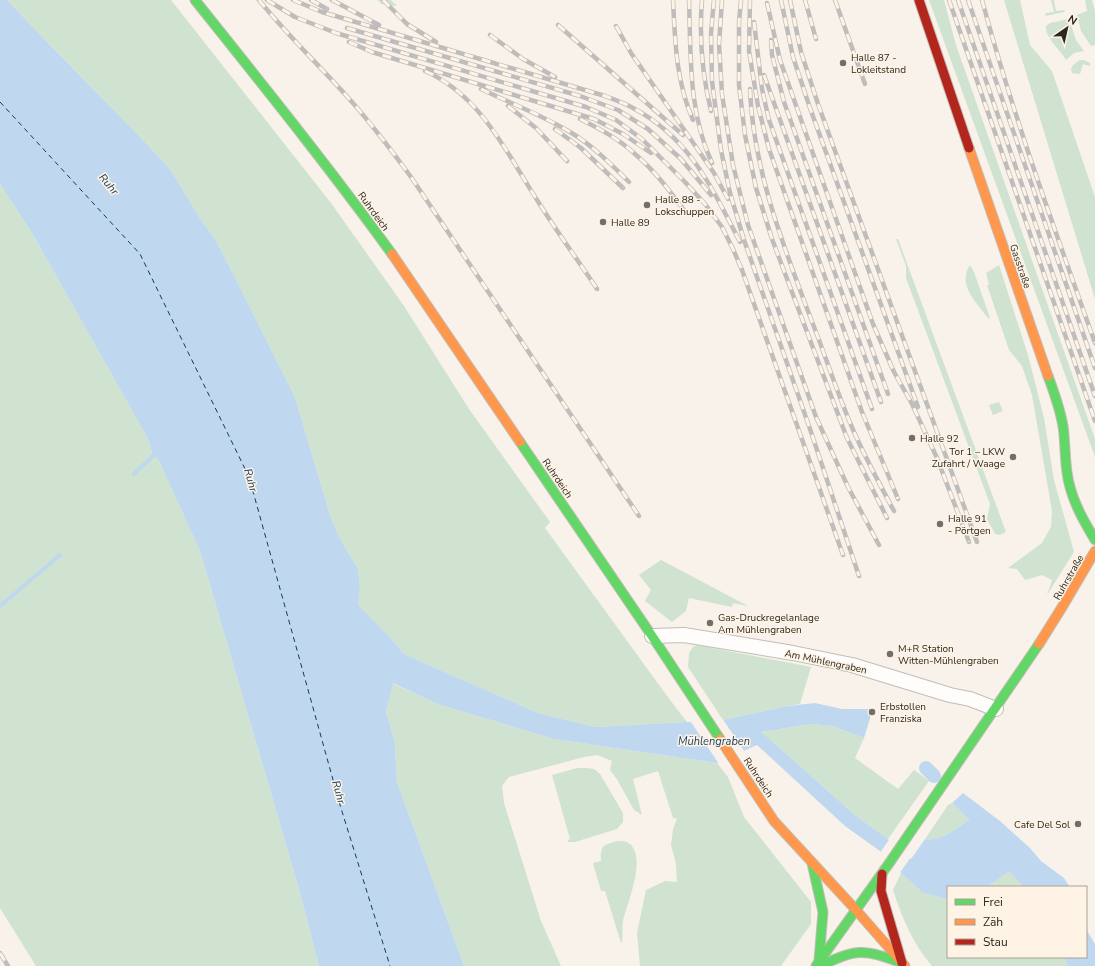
<svg xmlns="http://www.w3.org/2000/svg" width="1095" height="966" font-family="'Nunito Sans',sans-serif">
  <rect width="100%" height="100%" fill="#f8f2ea"/>
  <path fill="#cfe3d0" d="M7,0H171L331,203L404,306L469,409L550,522L545,528L670,700L687,722L596,727L538,713L402,653L399,647L357,605L360,587L358,569L338,535L330,515L295,397L216,240L201,220L170,169L145,142L50,45Z
    M378,0H391L397,6L381,4Z
    M929,0H944L956,45L1095,439V457Z
    M1004,0H1020L1030,45L1052,71L1095,197V299Z
    M1051,0H1054L1056,11L1065,10L1064,12L1045,16L1046,13L1054,12Z
    M1085,0H1092L1095,11V45L1091,46L1081,31L1077,15L1087,11Z
    M1069,19L1076,40L1084,51L1074,53L1066,60C1060,49 1045,38 1046,26L1050,23Z
    M1080,60H1084L1090,63V66L1083,64L1080,74L1072,73L1071,69L1073,65Z
    M0,184L32,233L148,439L153,455L159,461L200,551L299,889L319,966H36L0,908Z
    M896,239H898L1006,532L1000,535L995,534L987,519L990,504L906,278V266Z
    M970,265L974,272L990,318H988C976,302 957,285 970,265Z
    M999,265L1028,355L1044,418L1054,480L1074,552L1047,595L1052,580L1042,575L1025,580L1017,569L1008,568L1042,543L1051,527L1052,511L1032,395L1022,366L1009,350L987,285H989L986,273Z
    M999,402L1003,411L993,415L989,405Z
    M661,560L748,606L733,603L732,607L689,598L686,611L672,622L645,601L651,590L639,575Z
    M697,645L811,667L800,704L787,706L723,720L688,667L689,653L693,647Z
    M392,683L437,704L554,739L717,763L728,777L744,817L811,902V924L781,966H640L637,933L646,890L665,881L677,882L676,864L671,845L673,829L677,819L673,818L658,771L633,779L642,815L634,810L618,781L610,770L612,761L597,755L584,757L509,777L502,786L504,803L541,921L561,966H464L397,782L395,743L386,712Z
    M812,724L832,726L864,738L855,758L898,789L914,770L929,781L888,839L855,815L773,742L760,732Z
    M577,768H587L594,769L600,774L623,813V822L617,829L575,842H568V840L570,839L552,775Z
    M952,803L969,820C956,828 941,842 925,839L948,805Z
    M617,841C620,841 624,841 627,842C649,854 627,903 623,921C622,927 623,935 622,942L621,943L605,891H601L593,863L601,861C600,845 604,845 617,841Z
    M1009,870L1024,887H987Z
    M901,873L923,893L948,899V957H1064L1068,966H932C913,944 902,918 893,890Z"/>
  <path fill="#bfd8ef" d="M0,0H7L50,45L145,142L170,169L201,220L216,240L295,397L330,515L338,535L358,569L360,587L358,605L399,647L402,653L538,713L596,727L723,720L787,706L815,703L842,709H873L864,738L832,726L812,724L761,732L773,742L855,815L888,839L911,859L925,839C941,842 956,828 969,820L952,803L963,793L1000,821L1030,848L1041,861L1064,878L1070,887H1024L1009,871L987,887H948V899L923,893L901,873L880,851L845,826L757,745L717,763L554,739L437,704L393,683L386,712L395,743L397,782L464,966H319L299,889L200,551L159,461L153,455L148,439L32,233L0,184Z
    M1086,929L1095,944V966H1068L1064,957H1086Z"/>
  <path fill="#f8f2ea" d="M722,718L745,752L719,764L689,719Z
    M890,838L911,856L918,847L899,874L880,853Z"/>
  <g fill="none" stroke-linecap="round" stroke-linejoin="round">
    <path stroke="#bfd8ef" stroke-width="4" d="M134,474L157,452
      M0,606L60,555"/>
    <path stroke="#bfd8ef" stroke-width="14" d="M926,768L934,776"/>
    <path stroke="#113c5f" stroke-width="1" stroke-dasharray="5 4" stroke-linecap="butt" d="M0,102L140,254L249,477L340,805L390,966"/>
    <defs>
      <path id="street" d="M652,636L684,635L793,653L852,665L950,695L970,699L996,709"/>
      <path id="fast" d="M195,0C262,84 329,167 392,254
        M1048,376C1054,392 1060,409 1063,426C1066,446 1064,467 1070,487C1075,506 1085,523 1095,540
        M520,442L652,636L720,739
        M812,863L823,912L819,960
        M816,966L890,862L1039,644
        M820,966C858,948 863,949 902,963"/>
      <path id="slow" d="M969,148L1048,376
        M392,254L520,442
        M1039,644L1064,604L1095,551
        M720,739L774,821L856,910L905,966"/>
      <path id="jam" d="M919,0L969,148
        M882,874L881,891L902,963"/>
    </defs>
    <use href="#street" stroke="#c3bdb6" stroke-width="16"/>
    <use href="#fast" stroke="#c3bdb6" stroke-width="11"/>
    <use href="#slow" stroke="#c3bdb6" stroke-width="11"/>
    <use href="#jam" stroke="#c3bdb6" stroke-width="11"/>
    <use href="#street" stroke="#fefdfc" stroke-width="14"/>
    <use href="#fast" stroke="#63d668" stroke-width="9"/>
    <use href="#slow" stroke="#ff974d" stroke-width="9"/>
    <use href="#jam" stroke="#b3261e" stroke-width="9"/>
    <defs>
      <path id="rail" d="M259,0C288,36 322,68 352,102C373,126 392,151 411,177L639,516
        M267,0L295,17L336,33L586,107L616,120L642,139L685,182L705,204L722,227L733,249L742,270L843,555
        M293,0L322,12L605,96C615,100 624,103 633,108C690,138 712,188 740,242
        M311,0L327,9
        M332,0L379,25
        M383,0L407,24L436,42
        M673,0C675,41 676,82 693,120
        M689,0C691,56 688,111 712,163
        M702,0C699,38 702,74 711,111
        M714,0L711,33L712,81L721,150L730,193L744,240L810,429L859,576
        M722,0L719,44L722,94L733,165L748,225L816,417L848,487L879,545
        M741,0L739,22V85L745,135L756,188L772,239L847,438L887,518
        M750,0L749,51L758,106L769,149L862,412L898,499
        M781,0L793,57L810,108L918,407
        M790,0L801,52L818,104L977,542
        M805,0L816,39
        M835,0L865,84
        M949,0L1095,421
        M958,0L1095,396
        M968,0L1095,368
        M982,0C1013,116 1055,230 1095,343
        M767,3L780,60L873,324L894,372L912,404L937,458L969,542
        M754,22L762,89L769,120L872,409
        M558,25L683,135
        M616,26L631,53L714,173L728,199
        M347,28L580,96L618,110L648,129L681,159L711,195
        M490,35L523,59L555,77
        M771,40L772,55L784,102L888,394
        M349,42L372,52L395,59L594,119L623,134L651,153
        M425,71C482,96 507,154 539,203C557,232 578,260 597,289
        M764,75L881,402
        M481,89C510,103 542,115 570,132C592,145 611,164 629,182
        M750,89C753,169 783,245 811,319C826,357 838,396 854,432C866,459 880,485 894,511
        M508,106L536,128L567,161
        M580,119C600,129 619,139 635,154C654,170 669,190 684,210
        M555,129L581,148L623,188
        M0,953L8,966"/>
    </defs>
    <use href="#rail" stroke="#bfbdbb" stroke-width="4.5"/>
    <use href="#rail" stroke="#fef3e4" stroke-width="3" stroke-dasharray="9" stroke-linecap="butt"/>
  </g>
  <g fill="#736e67" stroke="#fef3e4" stroke-width="1.5">
    <circle cx="843" cy="63" r="4"/>
    <circle cx="647" cy="205" r="4"/>
    <circle cx="603" cy="222" r="4"/>
    <circle cx="912" cy="438" r="4"/>
    <circle cx="1013" cy="457" r="4"/>
    <circle cx="940" cy="524" r="4"/>
    <circle cx="710" cy="623" r="4"/>
    <circle cx="890" cy="654" r="4"/>
    <circle cx="872" cy="712" r="4"/>
    <circle cx="1078" cy="824" r="4"/>
  </g>
  <g text-anchor="middle" stroke-width="3" stroke-linejoin="round" paint-order="stroke">
    <g font-size="10" fill="#2c2720" stroke="#fef3e4" text-anchor="start">
      <text x="851" y="61">Halle 87 -<tspan x="851" dy="12">Lokleitstand</tspan></text>
      <text x="655" y="203">Halle 88 -<tspan x="655" dy="12">Lokschuppen</tspan></text>
      <text x="611" y="226">Halle 89</text>
      <text x="920" y="442">Halle 92</text>
      <text x="1005" y="455" text-anchor="end">Tor 1 – LKW<tspan x="1005" dy="12">Zufahrt / Waage</tspan></text>
      <text x="948" y="522">Halle 91<tspan x="948" dy="12">- Pörtgen</tspan></text>
      <text x="718" y="621">Gas-Druckregelanlage<tspan x="718" dy="12">Am Mühlengraben</tspan></text>
      <text x="898" y="652">M+R Station<tspan x="898" dy="12">Witten-Mühlengraben</tspan></text>
      <text x="880" y="710">Erbstollen<tspan x="880" dy="12">Franziska</tspan></text>
      <text x="1070" y="828" text-anchor="end">Cafe Del Sol</text>
    </g>
    <g font-size="10" fill="#2c2720" stroke="#fef3e4">
      <text transform="translate(374 211) rotate(54)" y="4">Ruhrdeich</text>
      <text transform="translate(1021 266) rotate(71)" y="4">Gasstraße</text>
      <text transform="translate(558 478) rotate(56)" y="4">Ruhrdeich</text>
      <text transform="translate(1068 577) rotate(-60)" y="4">Ruhrstraße</text>
      <text transform="translate(826 661) rotate(12)" y="4">Am Mühlengraben</text>
      <text transform="translate(759 777) rotate(57)" y="4">Ruhrdeich</text>
    </g>
    <g font-size="11" font-style="italic" fill="#113c5f" stroke="#fef3e4">
      <text transform="translate(109 184) rotate(50)" y="4">Ruhr</text>
      <text transform="translate(251 480) rotate(74)" y="4">Ruhr</text>
      <text x="714" y="745">Mühlengraben</text>
      <text transform="translate(339 792) rotate(74)" y="4">Ruhr</text>
    </g>
  </g>
  <rect x="947" y="886" width="140" height="72" fill="#fef3e4" stroke="#aaa196"/>
  <rect x="955" y="899" width="20" height="6" fill="#63d668" stroke="#aaa196"/>
  <text x="983" y="906" font-size="12" fill="#2c2720">Frei</text>
  <rect x="955" y="919" width="20" height="6" fill="#ff974d" stroke="#aaa196"/>
  <text x="983" y="926" font-size="12" fill="#2c2720">Zäh</text>
  <rect x="955" y="939" width="20" height="6" fill="#b3261e" stroke="#aaa196"/>
  <text x="983" y="946" font-size="12" fill="#2c2720">Stau</text>
  <g transform="translate(1067 28) rotate(34)" stroke="#fef3e4" stroke-width="3" paint-order="stroke">
  <path d="M0-3L7 15L0 10L-7 15Z" fill="#2c2720"/>
  <text y="-6" font-size="11" font-weight="bold" text-anchor="middle" fill="#2c2720">N</text>
  </g>
</svg>
